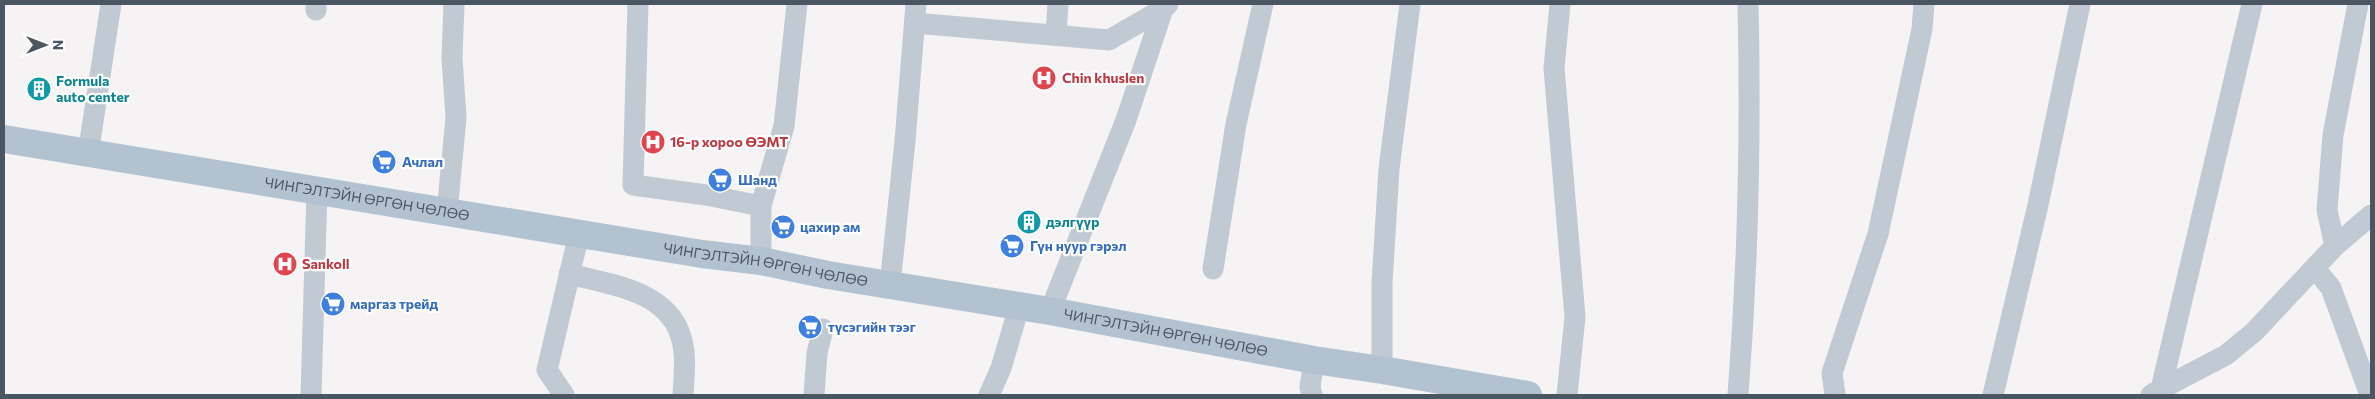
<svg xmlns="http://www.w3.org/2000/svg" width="2375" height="399" font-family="Commissioner,sans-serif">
  <rect width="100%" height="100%" fill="#f5f3f3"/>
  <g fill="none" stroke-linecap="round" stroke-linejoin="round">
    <path stroke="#c1cad2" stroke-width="21" d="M638,4L633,185L706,195L761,206V261
      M1560,4L1554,68L1575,317L1567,395
      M316,10V4
      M915,23L1109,40L1163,9L1168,4
      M1056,34L1058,4
      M88,154L111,4
      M761,206L784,126L797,4
      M447,212L456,118L452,58L454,4
      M2335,246L2327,210L2333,135L2358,4
      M2315,268L2331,288L2370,395
      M1213,269L1236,124L1263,4
      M569,274C608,284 665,290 680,334C687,352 684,376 683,395
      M890,285L905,141L916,4
      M1050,311L1126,120L1163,9
      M1382,370V283L1389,169L1410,4
      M2161,389L2226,355L2254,332L2335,246L2371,215
      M311,395L317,190
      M564,395L547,370L579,234
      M814,395L817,353L823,329
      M989,395L1001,368L1019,307
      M1312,395L1310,387L1314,360
      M1738,395C1748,265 1751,134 1748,4
      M1835,395L1832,373L1878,234L1922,29L1924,4
      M1993,395L2038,205L2080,4
      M2151,395L2161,389L2252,4"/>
    <path stroke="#b3c2d1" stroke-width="28" id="s1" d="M4,139L702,254L761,261L828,275L1050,311L1314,360L1382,370L1528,395"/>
  </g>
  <defs>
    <symbol id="hospital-disc" viewBox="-11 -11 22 22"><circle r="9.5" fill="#e0444e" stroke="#fff"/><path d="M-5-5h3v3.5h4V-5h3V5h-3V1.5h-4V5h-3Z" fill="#fff"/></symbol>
    <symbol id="building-disc" viewBox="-11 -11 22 22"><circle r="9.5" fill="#0f9aa8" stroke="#fff"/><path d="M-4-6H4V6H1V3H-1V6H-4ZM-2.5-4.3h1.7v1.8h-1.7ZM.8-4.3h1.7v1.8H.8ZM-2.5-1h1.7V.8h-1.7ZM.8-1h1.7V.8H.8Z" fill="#fff"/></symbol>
    <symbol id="supermarket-disc" viewBox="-11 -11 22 22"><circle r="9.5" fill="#3f7fe0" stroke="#fff"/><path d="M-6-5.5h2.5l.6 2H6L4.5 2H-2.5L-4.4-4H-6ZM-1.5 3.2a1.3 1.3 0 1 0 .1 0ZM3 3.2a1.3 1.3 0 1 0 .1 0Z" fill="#fff"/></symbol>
  </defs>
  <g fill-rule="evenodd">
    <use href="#hospital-disc" x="1030" y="64" width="28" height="28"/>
    <use href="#building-disc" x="25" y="75" width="28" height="28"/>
    <use href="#hospital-disc" x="639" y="128" width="28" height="28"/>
    <use href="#supermarket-disc" x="370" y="148" width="28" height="28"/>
    <use href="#supermarket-disc" x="706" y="166" width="28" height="28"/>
    <use href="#building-disc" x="1015" y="208" width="28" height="28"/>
    <use href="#supermarket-disc" x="769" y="213" width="28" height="28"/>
    <use href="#supermarket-disc" x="998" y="232" width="28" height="28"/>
    <use href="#hospital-disc" x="271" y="250" width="28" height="28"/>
    <use href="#supermarket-disc" x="319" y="290" width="28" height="28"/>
    <use href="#supermarket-disc" x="796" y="313" width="28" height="28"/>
  </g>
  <g text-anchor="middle" stroke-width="4.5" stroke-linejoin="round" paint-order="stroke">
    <g font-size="14" font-weight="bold" fill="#be3a42" stroke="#fff" text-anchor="start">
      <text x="1062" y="83">Chin khuslen</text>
      <text x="670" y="147">16-р хороо ӨЭМТ</text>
      <text x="302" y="269">Sankoll</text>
    </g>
    <g font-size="14" font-weight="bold" fill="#0d838f" stroke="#fff" text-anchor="start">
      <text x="56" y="86">Formula<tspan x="56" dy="16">auto center</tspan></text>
      <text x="1046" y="227">дэлгүүр</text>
    </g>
    <g font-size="14" font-weight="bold" fill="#366cbe" stroke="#fff" text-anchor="start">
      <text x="402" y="167">Ачлал</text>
      <text x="738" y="185">Шанд</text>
      <text x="800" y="232">цахир ам</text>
      <text x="1030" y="251">Гүн нуур гэрэл</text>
      <text x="350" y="309">маргаз трейд</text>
      <text x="828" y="332">түсэгийн тээг</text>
    </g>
    <g font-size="14" fill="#4a5661" stroke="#fff">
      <text dy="5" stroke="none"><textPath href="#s1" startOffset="368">ЧИНГЭЛТЭЙН ӨРГӨН ЧӨЛӨӨ</textPath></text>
      <text dy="5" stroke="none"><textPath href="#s1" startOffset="772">ЧИНГЭЛТЭЙН ӨРГӨН ЧӨЛӨӨ</textPath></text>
      <text dy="5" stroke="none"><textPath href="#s1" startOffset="1178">ЧИНГЭЛТЭЙН ӨРГӨН ЧӨЛӨӨ</textPath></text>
    </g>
  </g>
  <rect width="2375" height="399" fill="none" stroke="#4a5661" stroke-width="10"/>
  <g transform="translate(45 45) rotate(90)" stroke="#ffffff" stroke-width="4" paint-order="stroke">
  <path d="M0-4L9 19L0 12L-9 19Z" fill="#4a5661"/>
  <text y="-8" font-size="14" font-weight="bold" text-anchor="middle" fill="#4a5661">N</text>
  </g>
</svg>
